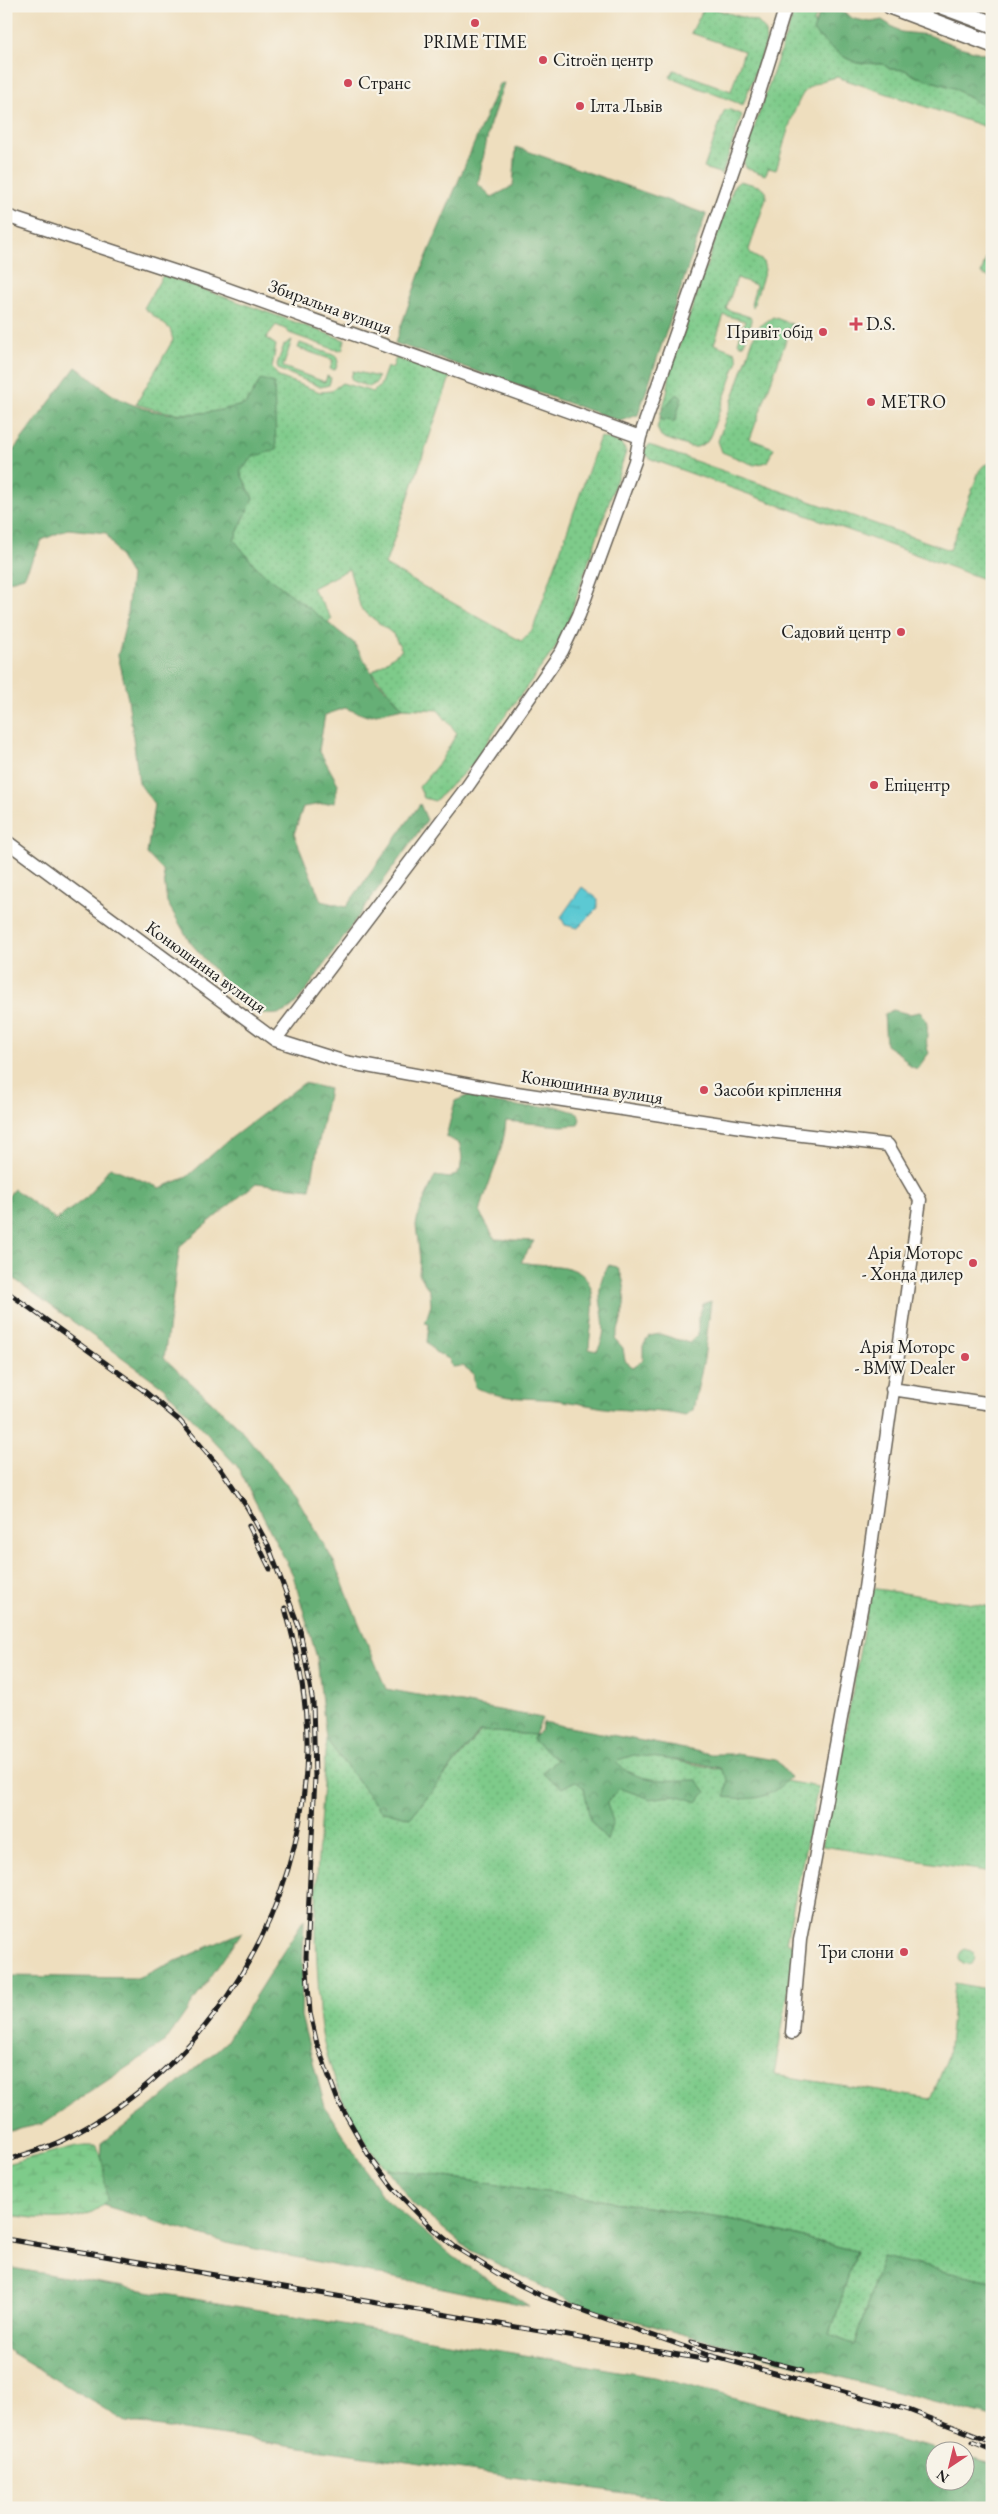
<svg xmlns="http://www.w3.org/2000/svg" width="998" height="2514" font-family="'EB Garamond',serif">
  <defs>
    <pattern id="grass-dots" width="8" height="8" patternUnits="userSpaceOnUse" patternTransform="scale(1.25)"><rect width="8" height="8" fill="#7ecb8a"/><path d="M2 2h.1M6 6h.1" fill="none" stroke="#6cae76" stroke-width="1.8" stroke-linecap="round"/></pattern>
    <pattern id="forest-crowns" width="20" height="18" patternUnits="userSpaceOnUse" patternTransform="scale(1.25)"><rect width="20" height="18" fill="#66af76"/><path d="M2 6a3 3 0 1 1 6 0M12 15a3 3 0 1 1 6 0" fill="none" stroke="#538e60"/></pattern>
    <pattern id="wetland-marsh" width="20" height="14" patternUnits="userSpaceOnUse" patternTransform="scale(1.25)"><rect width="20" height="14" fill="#7ecb8a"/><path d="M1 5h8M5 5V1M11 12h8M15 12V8" fill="none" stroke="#6cae76"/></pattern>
    <pattern id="water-ripples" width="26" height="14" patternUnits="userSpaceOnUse" patternTransform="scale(1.25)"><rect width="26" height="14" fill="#5cc9d3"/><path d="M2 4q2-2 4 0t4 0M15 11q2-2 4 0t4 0" fill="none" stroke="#4facb5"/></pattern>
  </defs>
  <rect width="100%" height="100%" fill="#f7f3e8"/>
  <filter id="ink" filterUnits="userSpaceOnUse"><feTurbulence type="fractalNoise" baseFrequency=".02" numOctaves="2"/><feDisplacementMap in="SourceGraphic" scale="10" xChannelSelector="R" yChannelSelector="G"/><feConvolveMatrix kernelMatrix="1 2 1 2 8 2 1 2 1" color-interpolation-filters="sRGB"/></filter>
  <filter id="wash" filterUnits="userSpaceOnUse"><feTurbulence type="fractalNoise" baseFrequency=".0096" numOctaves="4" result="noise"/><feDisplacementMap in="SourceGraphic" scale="20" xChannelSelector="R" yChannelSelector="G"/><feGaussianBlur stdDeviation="1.12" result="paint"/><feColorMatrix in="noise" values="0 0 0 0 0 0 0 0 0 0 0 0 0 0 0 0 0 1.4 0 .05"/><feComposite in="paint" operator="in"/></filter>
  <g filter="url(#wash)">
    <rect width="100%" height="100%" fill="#eedebe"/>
    <path fill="url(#grass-dots)" stroke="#4d7453" d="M705,6L758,22L765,30L766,43L743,105L670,77L674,70L731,91L744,51L691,33Z
      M796,6H820L814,22L816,34L846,58L857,63L883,64L890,69L905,70L915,76L954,88L992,112V129L837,77C827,79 812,83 805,91C792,108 783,149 776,170L769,168L765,175L746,168L743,160Z
      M728,109L742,115L722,174L704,168L724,111Z
      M740,181L762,187L766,191V198L749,250L752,255L763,261L765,270L753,307L751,305L756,285L737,278L726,309L750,317L752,321L744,344L740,345L738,342L745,321L724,315L714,344L735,352L738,360L711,434L707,442L697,447H690L667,439L661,436L657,428L667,393L670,372L734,186Z
      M992,240V278L981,274Z
      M163,275L345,340L343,349L339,351L289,333L287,330L276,325L266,338L276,345L272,368L279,377L320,392L331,391L342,383L373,392L380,386L387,367L392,369L396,358L450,377L385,565L521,641L533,629L600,437C611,440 622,440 626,452L567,625L554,650L499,724L473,764L435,801L424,798L419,787L440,762L457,733L438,710L403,708L372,672L402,650L393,634L361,609L349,569L312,588L332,619L327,624L258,569L234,540L253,498L240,472L253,457L261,379L246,404C202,416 180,418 136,404L173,340L170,329L144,308Z
      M773,317L792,324L750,439L774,448L767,462L754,465L722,452L718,441L757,328Z
      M292,340L283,367L325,382L327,376L331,378L329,385L321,387L278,369L277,364L284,345Z
      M300,343L336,356L338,362L335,370L330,369L333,360L298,348Z
      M353,371L378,377L375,384L369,387L353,381L351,378Z
      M649,445L950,550L979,471L984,465L992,463V582L651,459L643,452Z
      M871,1588L992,1607V1872L822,1846L847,1721Z
      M481,1731L535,1735L818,1787L786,1942L796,1946L774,2075L931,2099L948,2056L955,1983L992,1990V2281L882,2257L855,2345L830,2335L856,2251L734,2220L386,2168C353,2133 329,2075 321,2028C318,2012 319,1995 318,1979C312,1899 321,1819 326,1739L380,1810L410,1818Z
      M959 1957a8 8 0 1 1 16 0a8 8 0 1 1-16 0Z"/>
    <path fill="url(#forest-crowns)" stroke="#416649" d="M826,8L841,11L854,19L871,22L882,20L901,32L929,35L956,46L992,56V112L954,88L915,76L905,70L890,69L883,64L857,63L846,58L830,47L813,31L820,12Z
      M504,83L490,124L478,184L492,197L513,186L516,147L706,214L638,415L620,421L395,343L419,275L499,84Z
      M76,367C91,377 106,393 122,400C164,420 203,416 246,404L261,379L274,383L276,450L253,457L240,472L253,498L234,540L258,569L354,643L375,678L403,708L367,716L345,708L325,715L319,750L338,784L335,802L303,807L294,834L321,901L346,907L420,804L427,820C395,865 363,909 332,954C321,968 303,998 290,1008C276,1020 257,1013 244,1005L190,942L167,902L163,871L147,854L154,804L139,783L128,699L118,655L126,623L131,576L106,533L68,529L42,540L24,577L6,582V460Z
      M676,394L682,397L675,421L661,420L660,413Z
      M893,1010L909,1014L920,1012C934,1024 922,1039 929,1053L917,1069L910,1066L901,1055L886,1045L884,1014Z
      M304,1083L329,1089L310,1189L256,1183L180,1246L164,1358L238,1426L296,1496L334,1562L386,1689L542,1718L535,1735L480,1731L410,1818L380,1810L326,1739L317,1658L293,1575L237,1466L163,1387L6,1273V1199L14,1189L56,1220L87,1197L110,1167L160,1188L187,1177L226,1142Z
      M469,1095L489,1102L524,1107L555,1106L578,1113L580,1119L578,1125L561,1126L506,1121C504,1153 487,1182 480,1213L495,1239L534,1241L521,1262C535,1265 549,1264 564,1267C607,1275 590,1319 589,1349L597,1351C616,1320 586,1297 609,1265L617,1267C631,1287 623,1318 615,1339L623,1348L625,1361L633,1367L643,1360V1346L649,1336L660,1334L689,1343L698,1335V1318L703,1304L711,1301L704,1359L693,1410L685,1416C661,1410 636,1411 612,1409C589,1406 565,1400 543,1399C518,1398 497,1398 475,1387L473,1373L463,1366L452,1367L449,1359L435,1352L427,1342L429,1324L425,1323L431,1305L430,1292L419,1274L420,1259L416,1225L419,1211L435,1176L450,1178L460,1171L462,1158L460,1144L446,1137L455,1101Z
      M543,1722L711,1754H736L776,1760L790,1777C769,1799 755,1801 725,1797L728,1779L720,1768L697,1763L634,1755L615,1761C634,1784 670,1780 697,1780L706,1792L697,1802L676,1795L651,1799L619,1788L607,1804L613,1821L607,1841L590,1820L584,1788L575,1781L562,1788L542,1772L557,1760L532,1739L541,1730Z
      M304,1919L301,2016L325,2107L382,2196L453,2257L529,2306L227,2243L99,2204L102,2143L161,2099L226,2042Z
      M242,1932L165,2042L42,2124L6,2132V1976L137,1978Z
      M386,2168L734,2220L856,2251L830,2335L855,2345L882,2257L992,2281V2418L580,2306L468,2249L413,2204Z
      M6,2267L654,2377L943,2451L936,2452V2482H966V2457L992,2464V2508H705L681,2501L126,2422L6,2349Z"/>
    <path fill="url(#wetland-marsh)" stroke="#4d7453" d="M76,2146H97C105,2162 104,2183 107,2201C81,2228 40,2218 6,2215V2164Z"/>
    <path fill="url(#water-ripples)" stroke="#3c7278" d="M582,887L598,899L597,909L578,928L565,925L561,917Z"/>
  </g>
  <g filter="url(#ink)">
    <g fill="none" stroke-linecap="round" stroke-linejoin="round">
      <defs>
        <path id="minor" d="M6,216L213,284L640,437
          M6,841L275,1040L345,1062L503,1091L768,1131L888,1145L920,1200L865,1588L800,1940L792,2033
          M275,1040L467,787L562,651L579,615L635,461L640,437L753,112L786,6
          M892,1389L992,1404"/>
        <path id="major" d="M891,6L992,44
          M943,6L992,24"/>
      </defs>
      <use href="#minor" stroke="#666055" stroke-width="15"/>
      <use href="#major" stroke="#666055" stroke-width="19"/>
      <use href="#minor" stroke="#fff" stroke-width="12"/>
      <use href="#major" stroke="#fff" stroke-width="16"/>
      <defs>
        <path id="rail" d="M6,1291L143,1390L180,1421L220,1468L247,1507L268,1545L300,1630L313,1703L315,1777L306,1957L310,2013L317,2044L338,2101L368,2154L393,2188L433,2229L455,2247L500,2275L542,2296L705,2354L906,2409L992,2442
          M249,1526L270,1569
          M6,2161C25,2154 45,2149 63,2140C210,2067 303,1913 307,1750C308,1702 298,1654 285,1608
          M6,2239L708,2360
          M691,2342L802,2370
          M973,2442L992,2450"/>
      </defs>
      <use href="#rail" stroke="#1c1c1c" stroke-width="5"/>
      <use href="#rail" stroke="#f7f3e8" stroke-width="3" stroke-dasharray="9" stroke-linecap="butt"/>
    </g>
  </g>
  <g fill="#d1495b" stroke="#f7f3e8" stroke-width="2">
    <circle cx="475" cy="23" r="5"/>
    <circle cx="543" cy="60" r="5"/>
    <circle cx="348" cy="83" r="5"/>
    <circle cx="580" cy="106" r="5"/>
    <path d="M853.5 316.5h5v5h5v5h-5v5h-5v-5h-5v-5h5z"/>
    <circle cx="823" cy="332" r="5"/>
    <circle cx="871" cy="402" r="5"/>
    <circle cx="901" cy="632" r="5"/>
    <circle cx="874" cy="785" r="5"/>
    <circle cx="704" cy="1090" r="5"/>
    <circle cx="973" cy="1263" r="5"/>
    <circle cx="965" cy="1357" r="5"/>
    <circle cx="904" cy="1952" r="5"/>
  </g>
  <g text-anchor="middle" stroke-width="4.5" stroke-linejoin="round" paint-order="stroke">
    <g font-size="18" fill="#1c1c1c" stroke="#f7f3e8" text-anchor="start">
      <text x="475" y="48" text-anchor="middle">PRIME TIME</text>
      <text x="553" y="66">Citroën центр</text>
      <text x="358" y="89">Странс</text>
      <text x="590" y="112">Ілта Львів</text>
      <text x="866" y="330">D.S.</text>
      <text x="813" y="338" text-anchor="end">Привіт обід</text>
      <text x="881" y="408">METRO</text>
      <text x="891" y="638" text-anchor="end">Садовий центр</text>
      <text x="884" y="791">Епіцентр</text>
      <text x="714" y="1096">Засоби кріплення</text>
      <text x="963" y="1259" text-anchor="end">Арія Моторс<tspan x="963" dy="21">- Хонда дилер</tspan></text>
      <text x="955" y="1353" text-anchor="end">Арія Моторс<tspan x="955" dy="21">- BMW Dealer</tspan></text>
      <text x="894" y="1958" text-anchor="end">Три слони</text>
    </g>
    <g font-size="18" fill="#1c1c1c" stroke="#f7f3e8">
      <text transform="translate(330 307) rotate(20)" y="6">Збиральна вулиця</text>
      <text transform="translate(206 967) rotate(36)" y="6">Конюшинна вулиця</text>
      <text transform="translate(592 1087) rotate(9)" y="6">Конюшинна вулиця</text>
    </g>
  </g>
  <rect width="998" height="2514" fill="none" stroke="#f7f3e8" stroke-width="25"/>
  <g transform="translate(950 2466) rotate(215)"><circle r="24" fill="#f7f3e8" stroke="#9f9d96"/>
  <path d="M0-4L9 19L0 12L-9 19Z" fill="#d1495b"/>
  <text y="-8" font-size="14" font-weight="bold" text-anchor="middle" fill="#1c1c1c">N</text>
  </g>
</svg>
